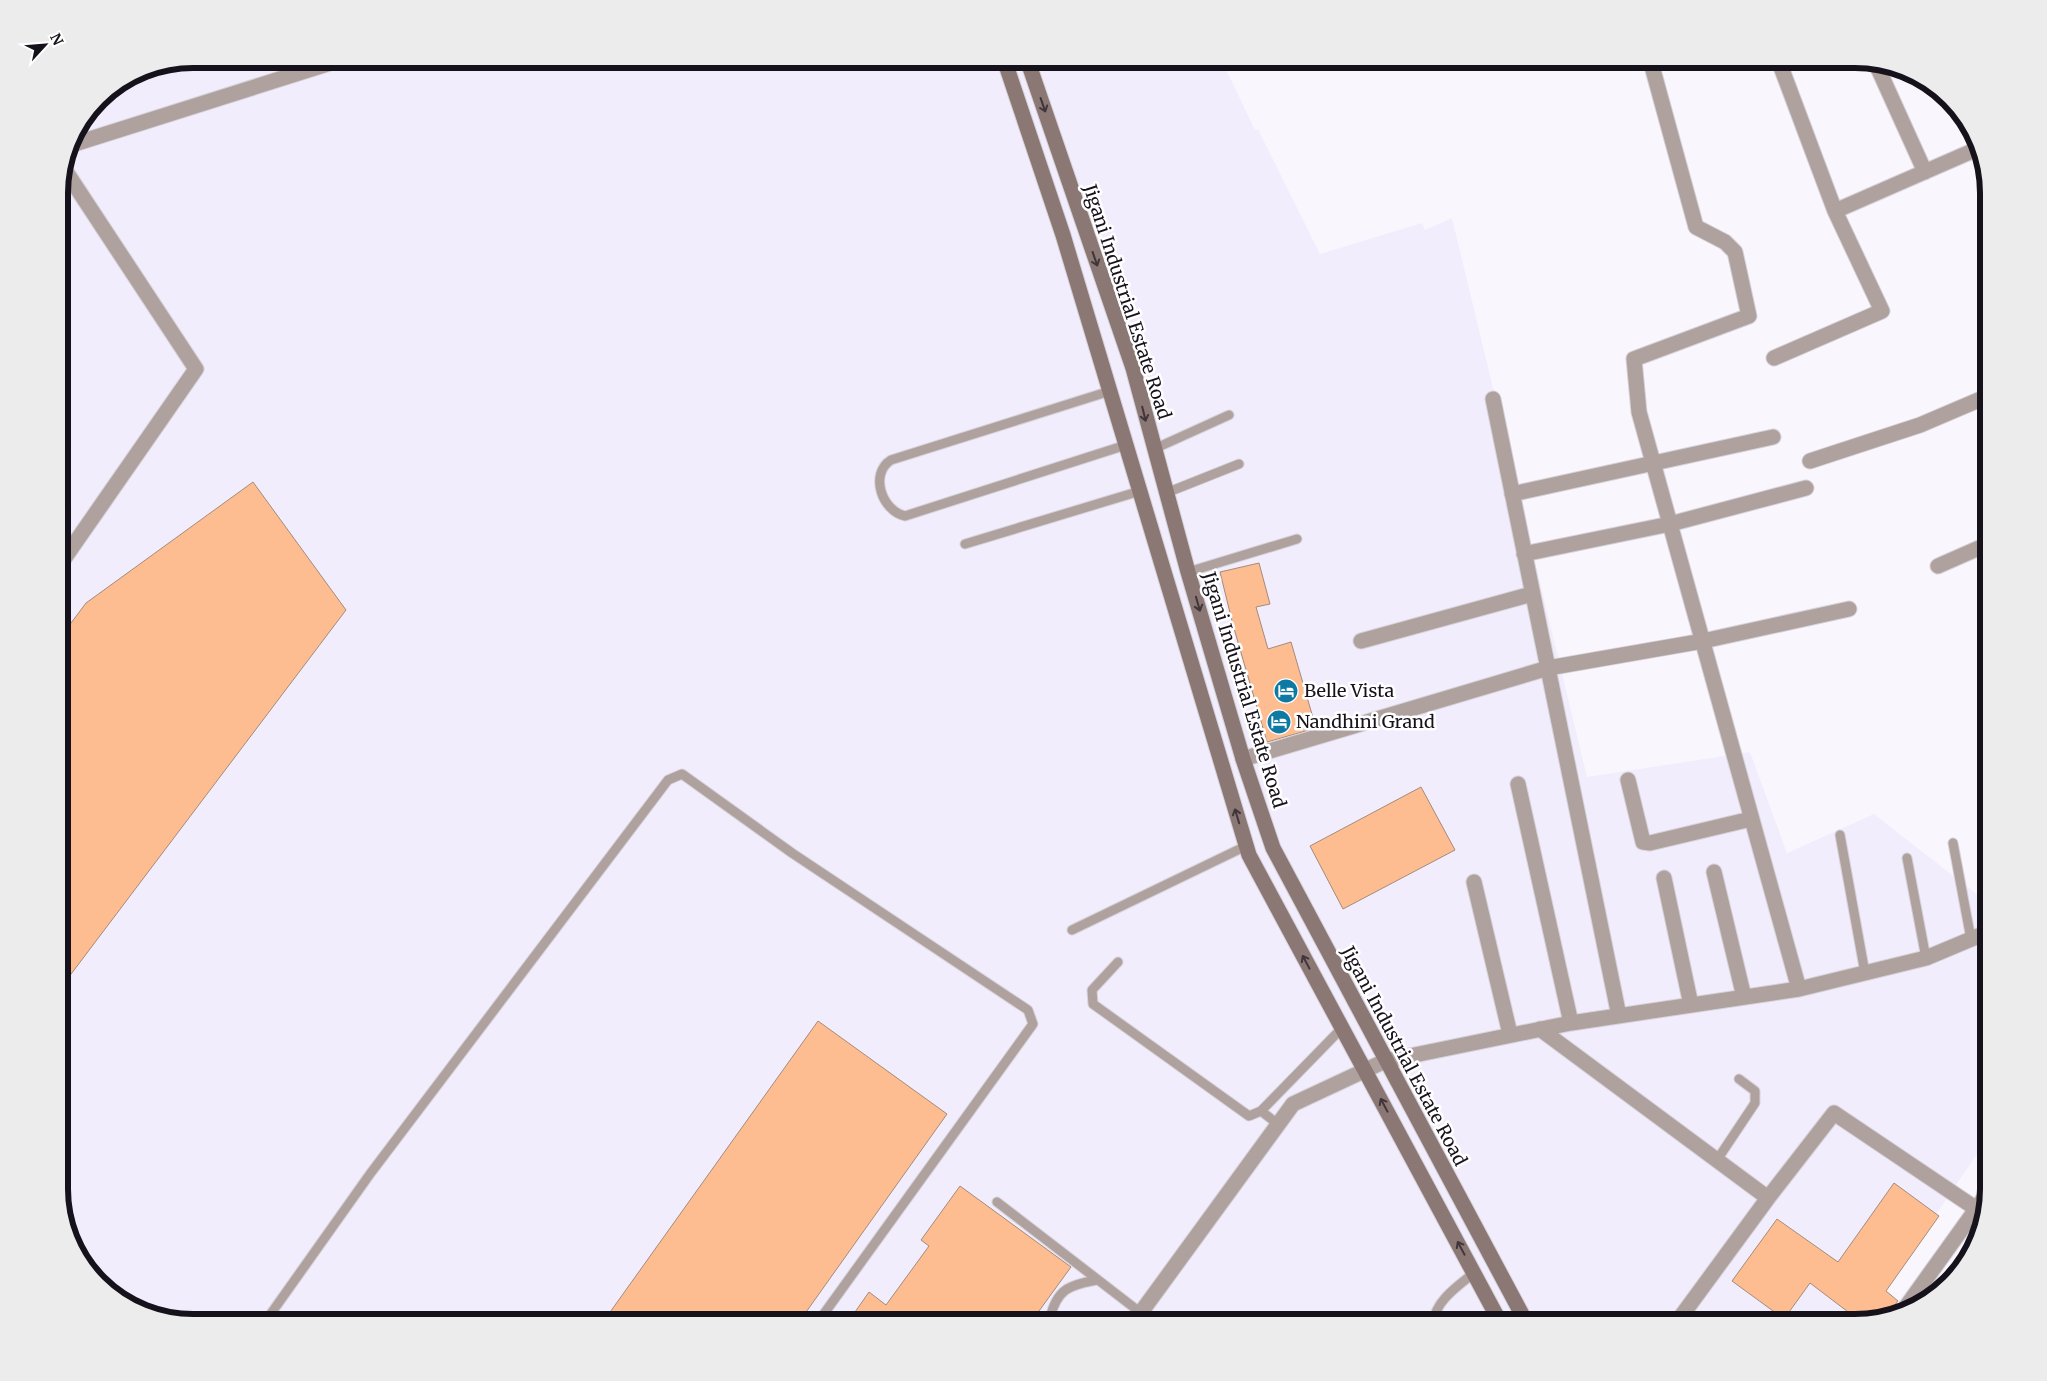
<svg xmlns="http://www.w3.org/2000/svg" width="2047" height="1381" font-family="Merriweather,serif">
  <rect width="100%" height="100%" fill="#f9f7fd"/>
  <path fill="#f2edfc" d="M192,59H1221L1255,130L1258,129L1320,254L1422,223L1425,230L1452,218L1587,777L1750,752L1787,853L1874,814L1988,903V1138L1864,1320L1855,1322H192L118,1300L76,1255L59,1197V184L69,141L98,98L141,69Z"/>
  <path fill="#fdbd91" stroke="#a48b7a" d="M253,482L346,610L59,990V639L86,603Z
    M1259,563L1270,604L1256,607L1268,649L1291,642L1316,728L1267,742L1233,625L1220,572Z
    M1421,787L1455,850L1343,909L1310,846Z
    M818,1021L947,1114L799,1322H603Z
    M1894,1183L1939,1216L1886,1291L1898,1301L1887,1315L1860,1321L1810,1283L1784,1319L1732,1281L1777,1219L1838,1262Z
    M960,1186L1071,1267L1031,1322H848L869,1292L886,1305L929,1246L921,1240Z"/>
  <g fill="none" stroke-linecap="round" stroke-linejoin="round">
    <defs>
      <path id="lane" d="M1110,391L891,460C869,474 882,511 905,516L1126,445
        M1154,449L1229,415
        M1166,493L1239,464
        M965,544L1140,491
        M1188,572L1297,539
        M1840,835L1865,973
        M1953,843L1971,939
        M1907,858L1926,958
        M1072,930L1246,846
        M1118,962L1092,990L1093,1004L1249,1116L1261,1111L1342,1028
        M1261,1111L1279,1125
        M1717,1160L1755,1103V1091L1739,1079
        M997,1202L1141,1313
        M265,1322L370,1174L668,780L682,774L792,853L1028,1010L1033,1024L818,1322
        M1052,1322L1050,1318C1057,1289 1069,1285 1097,1280
        M1434,1322C1434,1302 1459,1285 1474,1273"/>
      <path id="street" d="M1650,59L1696,227L1725,242L1735,252L1749,316L1634,359L1639,412L1799,989
        M1778,59L1835,211
        M1877,66L1925,172
        M68,146L343,59
        M1774,358L1882,311L1835,211L1977,149
        M1493,399L1619,1016
        M1810,461L1920,425L1988,396
        M1512,494L1773,437
        M1524,554L1670,524L1806,488
        M59,566L196,369L63,167
        M1938,566L1988,544
        M1361,641L1532,594
        M1243,759L1548,668L1703,641L1849,609
        M1628,780L1643,842L1650,843L1751,819
        M1518,784L1571,1023
        M1714,872L1744,997
        M1664,878L1691,1005
        M1474,882L1510,1034
        M1540,1029L1768,1198
        M1903,1311L1987,1194
        M1134,1322L1293,1104L1385,1061L1571,1023L1799,989L1926,958L1988,932
        M1677,1322L1768,1198L1834,1113L1981,1212"/>
      <path id="secondary" d="M1004,59L1063,235L1249,855L1500,1322
        M1027,59L1133,368L1188,572L1243,759L1273,848L1526,1322"/>
    </defs>
    <use href="#lane" stroke="#d5d2d9" stroke-width="11"/>
    <use href="#street" stroke="#d5d2d9" stroke-width="17"/>
    <use href="#secondary" stroke="#d5d2d9" stroke-width="17"/>
    <use href="#lane" stroke="#afa19e" stroke-width="9"/>
    <use href="#street" stroke="#afa19e" stroke-width="15"/>
    <use href="#secondary" stroke="#8b7773" stroke-width="15"/>
  </g>
  <defs><path id="oneway-shaft" d="M-6 0H5M1.5-3L5.5 0L1.5 3" fill="none" stroke-width="1.6" stroke-linecap="round" stroke-linejoin="round" transform="scale(1.25)"/></defs>
  <g stroke="#3f353a">
    <use href="#oneway-shaft" transform="translate(1043 105) rotate(71)"/>
    <use href="#oneway-shaft" transform="translate(1095 259) rotate(71)"/>
    <use href="#oneway-shaft" transform="translate(1144 414) rotate(76)"/>
    <use href="#oneway-shaft" transform="translate(1198 604) rotate(74)"/>
    <use href="#oneway-shaft" transform="translate(1237 816) rotate(-107)"/>
    <use href="#oneway-shaft" transform="translate(1306 962) rotate(-118)"/>
    <use href="#oneway-shaft" transform="translate(1384 1105) rotate(-118)"/>
    <use href="#oneway-shaft" transform="translate(1461 1248) rotate(-118)"/>
  </g>
  <defs>
    <symbol id="hotel-disc" viewBox="-11 -11 22 22"><circle r="9.5" fill="#0e7aa4" stroke="#fff"/><path d="M-6-4.5h1.5V1H6V5H4.5V3h-9V5H-6ZM-4 0a1.8 1.8 0 1 1 3.6 0ZM.5 0V-2.5h3Q6-2.5 6 0Z" fill="#fff"/></symbol>
  </defs>
  <g fill-rule="evenodd">
    <use href="#hotel-disc" x="1272" y="677" width="28" height="28"/>
    <use href="#hotel-disc" x="1265" y="708" width="28" height="28"/>
  </g>
  <g text-anchor="middle" stroke-width="5" stroke-linejoin="round" paint-order="stroke">
    <g font-size="18" fill="#16121b" stroke="#fff">
      <text transform="translate(1127 302) rotate(72)" y="6">Jigani Industrial Estate Road</text>
      <text transform="translate(1244 690) rotate(73)" y="6">Jigani Industrial Estate Road</text>
      <text transform="translate(1404 1056) rotate(62)" y="6">Jigani Industrial Estate Road</text>
    </g>
    <g font-size="18" fill="#16121b" stroke="#fff" text-anchor="start">
      <text x="1304" y="697">Belle Vista</text>
      <text x="1296" y="728">Nandhini Grand</text>
    </g>
  </g>
  <path d="M0 0H2047V1381H0ZM193 68H1855A125 125 0 0 1 1980 193V1189A125 125 0 0 1 1855 1314H193A125 125 0 0 1 68 1189V193A125 125 0 0 1 193 68Z" fill="#ececed" fill-rule="evenodd"/>
  <path fill="none" stroke="#16121b" stroke-width="6" d="M193 68H1855A125 125 0 0 1 1980 193V1189A125 125 0 0 1 1855 1314H193A125 125 0 0 1 68 1189V193A125 125 0 0 1 193 68Z"/>
  <g transform="translate(45 45) rotate(64)" stroke="#ffffff" stroke-width="4" paint-order="stroke">
  <path d="M0-4L9 19L0 12L-9 19Z" fill="#16121b"/>
  <text y="-8" font-size="14" font-weight="bold" text-anchor="middle" fill="#16121b">N</text>
  </g>
</svg>
